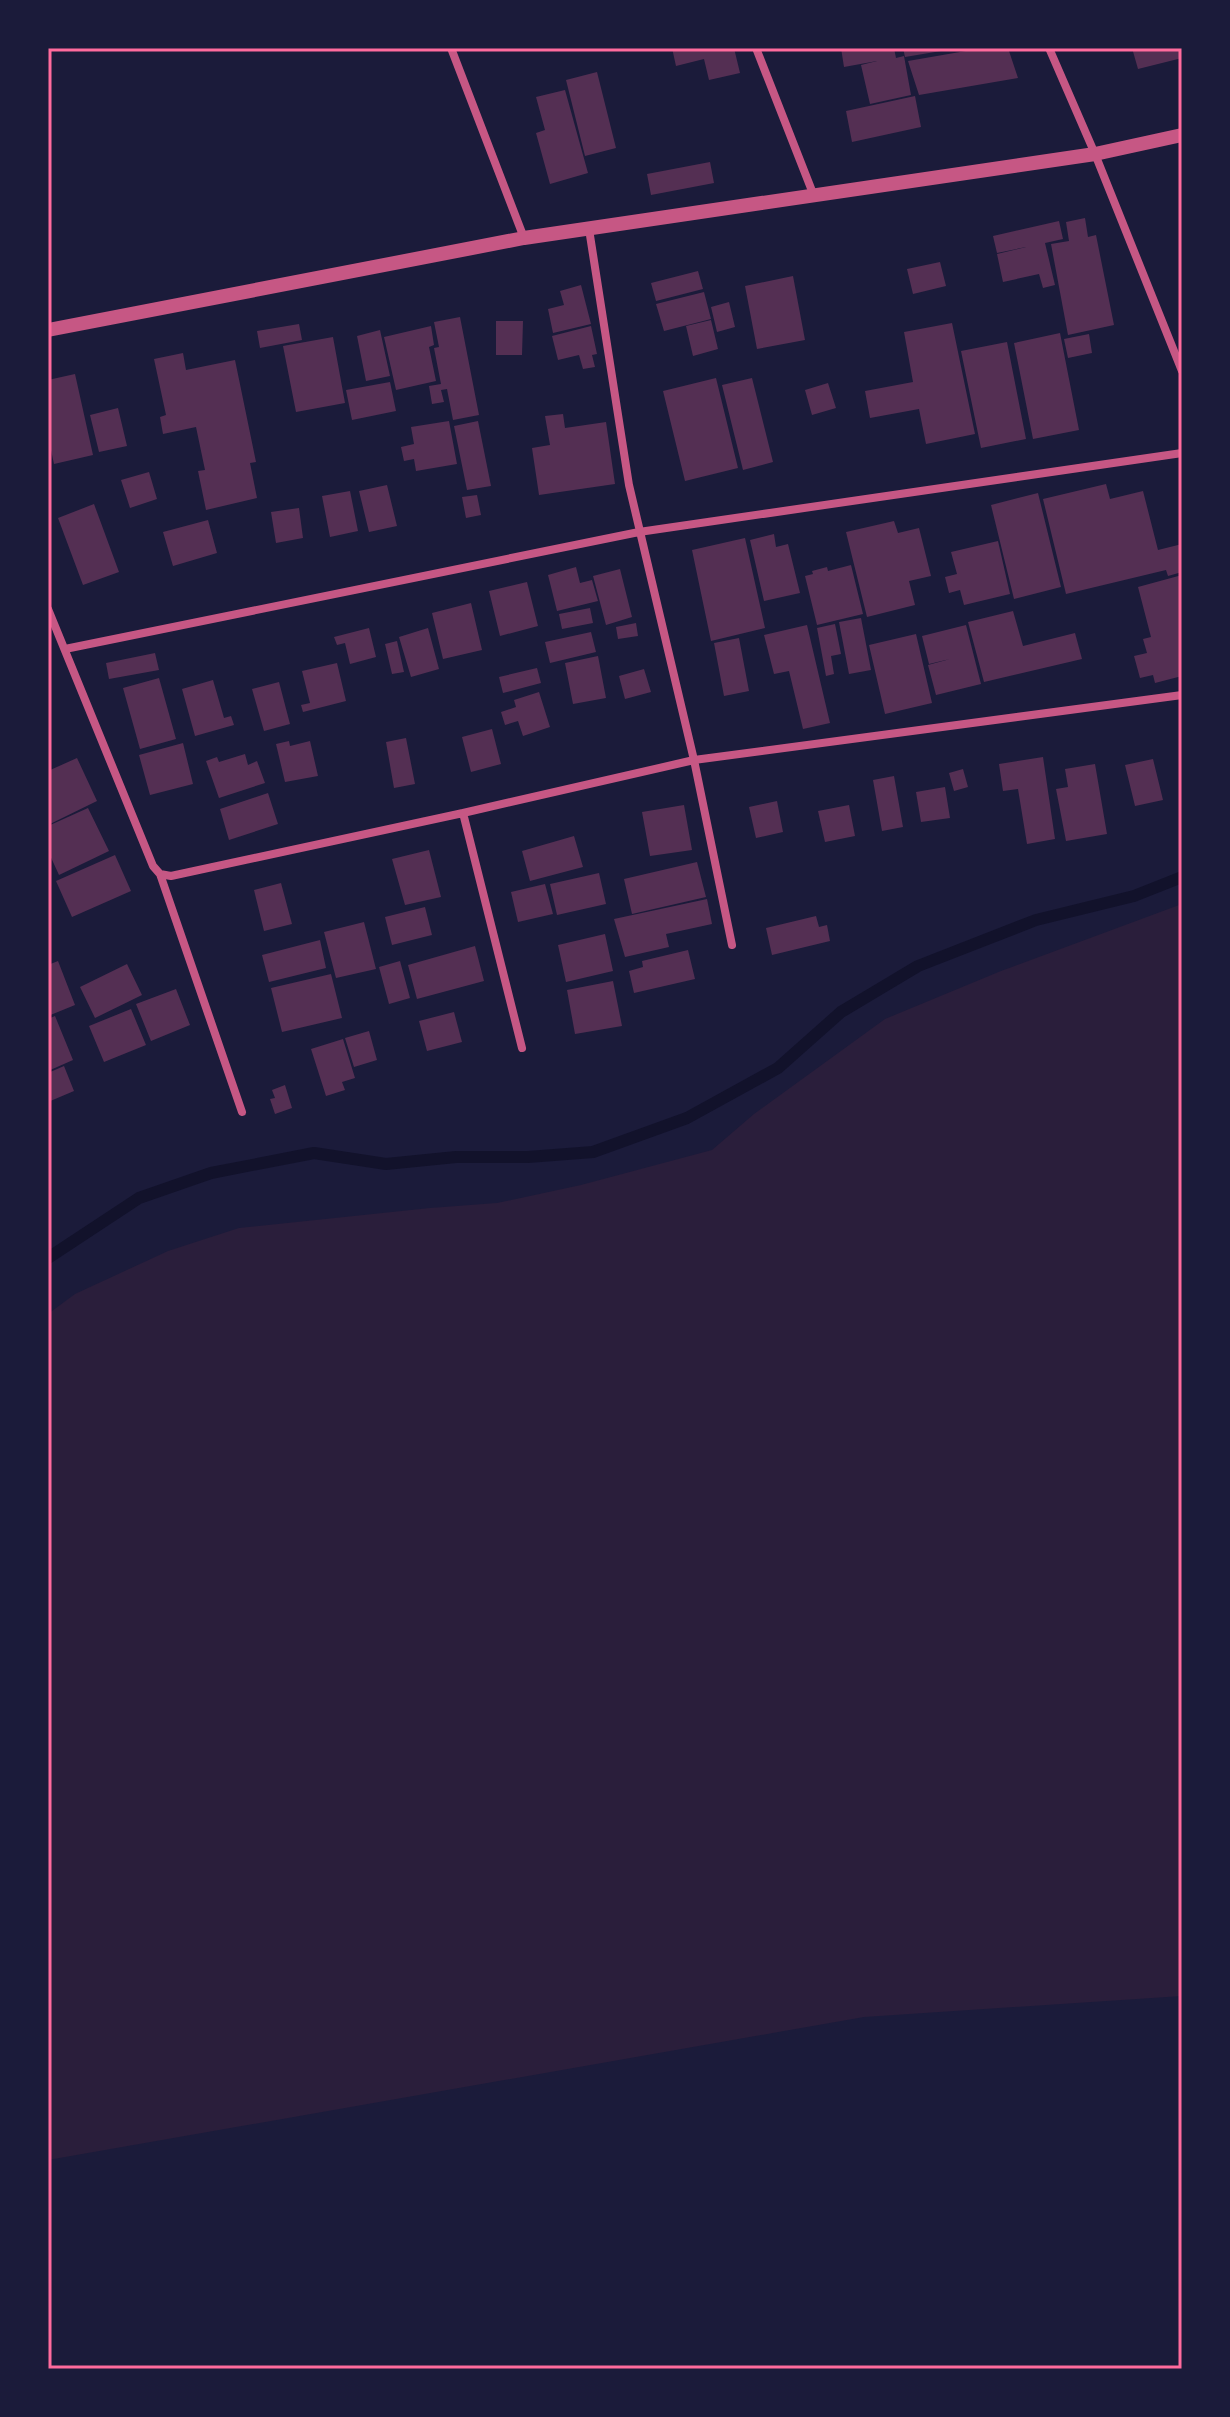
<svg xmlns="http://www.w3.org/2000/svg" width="1230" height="2417" font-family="Karla,sans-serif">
  <rect width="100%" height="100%" fill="#1b1b3a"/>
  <path fill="#2a1e3b" d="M1182,904V1996L864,2017L48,2160V1314L75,1294L168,1251L239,1228L430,1208L497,1203L581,1185L712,1150L754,1114L885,1019L1001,971Z"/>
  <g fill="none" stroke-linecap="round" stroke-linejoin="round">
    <path stroke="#12122b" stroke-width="12" d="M48,1258L139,1198L211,1173L314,1153L386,1164L456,1157H528L593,1152L687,1118L778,1068L841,1012L918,966L1036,920L1134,896L1182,877"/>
  </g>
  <path fill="#542f53" d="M672,48H734L740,73L709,80L704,59L676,66Z
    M841,48H894L896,58L904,56L911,95L870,104L861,65L877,61L844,67Z
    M903,48H947V50L905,57Z
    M983,48H1008L1018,78L919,95L908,61Z
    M1132,48H1182V58L1138,69Z
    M597,72L616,148L585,156L566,80Z
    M565,90L588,173L550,184L536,133L545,130L536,97Z
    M915,96L921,127L852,142L846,111Z
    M710,162L714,183L651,195L647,174Z
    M1085,218L1088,237L1096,235L1114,325L1068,335L1051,244L1069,241L1066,222Z
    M1059,221L1063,239L1045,243L1055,285L1043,288L1039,274L1003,282L997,254L1026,247L997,253L993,236Z
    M940,262L946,286L913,294L907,269Z
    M698,271L703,289L656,301L651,283Z
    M793,276L805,340L757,349L745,286Z
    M581,285L591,324L553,333L548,309L564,305L560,291Z
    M704,292L711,319L664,331L656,304Z
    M729,302L735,327L717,332L711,307Z
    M460,317L479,415L453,420L447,389L441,390L444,402L432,404L429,386L441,384L434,348L439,347L434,322Z
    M711,320L718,349L693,356L686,326Z
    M496,321H523L522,355H496Z
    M952,323L975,434L926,444L919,409L870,418L865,391L913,382L904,332Z
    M299,324L302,340L260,348L257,331Z
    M431,326L434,345L429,347L436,381L396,390L384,337Z
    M591,326L597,354L592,355L595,367L583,369L579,355L558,360L552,336Z
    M380,330L390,376L366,381L357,336Z
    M1060,333L1079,430L1033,439L1014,343Z
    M1089,334L1092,353L1068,358L1064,339Z
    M333,337L345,403L296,412L283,346Z
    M1007,342L1026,439L981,448L961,351Z
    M183,353L186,370L235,360L256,462L250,463L257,498L206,510L198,471L205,470L196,427L163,434L160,417L166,415L154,359Z
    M75,374L93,455L54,464L48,436V380Z
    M716,378L738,468L685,481L663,391Z
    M752,378L773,462L743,470L722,385Z
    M390,382L396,411L352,420L346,390Z
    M828,383L836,408L812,415L805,390Z
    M118,408L127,446L99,452L90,415Z
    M563,414L565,428L606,422L615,484L539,495L532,448L550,445L545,416Z
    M449,421L457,464L416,471L414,459L404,461L401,447L414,444L411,427Z
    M478,421L491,486L467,490L454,426Z
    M149,472L157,499L130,508L121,480Z
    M1106,484L1110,499L1143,491L1158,550L1182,544V572L1168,576L1166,570L1066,594L1043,499Z
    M387,485L397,526L369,532L359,491Z
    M350,491L358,531L330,537L322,496Z
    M1038,493L1061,587L1014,599L991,505Z
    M477,495L481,515L466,518L462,497Z
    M94,504L119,572L83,585L58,518Z
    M299,508L303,538L276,543L271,512Z
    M208,520L217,553L173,566L163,532Z
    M894,521L898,533L919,528L931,576L909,581L915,605L867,617L846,532Z
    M774,534L776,547L788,544L800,593L764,601L750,540Z
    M745,538L765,628L711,641L692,550Z
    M998,541L1010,594L964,605L960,590L949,593L945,577L957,574L951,552Z
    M851,565L863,614L817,625L805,576L813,574L812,571L827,567L828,571Z
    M576,567L580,583L592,580L598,601L557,611L548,575Z
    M620,569L632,617L606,625L593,576Z
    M1182,575V676L1155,683L1153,675L1140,678L1134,656L1147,653L1143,639L1151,637L1138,587Z
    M527,582L538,626L500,636L489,591Z
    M471,603L482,650L443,659L432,613Z
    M590,608L593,623L562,629L559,614Z
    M1013,611L1023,646L1075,633L1082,659L984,682L968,622Z
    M861,618L871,670L849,674L839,622Z
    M636,623L638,636L618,639L616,627Z
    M835,624L841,654L831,656L834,674L826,676L817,628Z
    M807,625L830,723L803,729L789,671L774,674L764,635Z
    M966,625L981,684L936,695L928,665L950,659L929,664L922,636Z
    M369,628L376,657L350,664L345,643L337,645L334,637Z
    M428,628L439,669L411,677L399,637Z
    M591,632L596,652L550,663L545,642Z
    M916,634L932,703L885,714L869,645Z
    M739,638L749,691L724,696L714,643Z
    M397,641L404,672L392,674L385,644Z
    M155,653L159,670L109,679L106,663Z
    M598,656L606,698L573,704L565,663Z
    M337,663L346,701L303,712L301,705L310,703L302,671Z
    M537,668L541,683L503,693L499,677Z
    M644,669L651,692L625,699L619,676Z
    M159,678L176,739L140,749L123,688Z
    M213,680L224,718L231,716L234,725L195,736L182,689Z
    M279,682L290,724L264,731L252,689Z
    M539,692L550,727L523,736L518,721L505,725L501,712L516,707L514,700Z
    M492,729L501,764L471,772L462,737Z
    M406,738L415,784L394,788L386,742Z
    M289,741L290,746L310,741L318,776L285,782L276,744Z
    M183,743L193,784L150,795L139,755Z
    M245,754L248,765L257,761L265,783L219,798L206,761L217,757L219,762Z
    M1043,757L1055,839L1027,844L1018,789L1003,791L999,764Z
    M77,758L97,801L48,825V771Z
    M1153,759L1163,800L1135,806L1125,765Z
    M1095,764L1107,834L1066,841L1056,789L1068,787L1065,769Z
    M963,769L968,787L954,791L949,773Z
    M894,776L903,827L882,831L873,780Z
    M945,787L950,818L921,822L916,792Z
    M268,793L278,824L229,840L220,809Z
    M777,801L783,832L756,838L749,807Z
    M684,805L692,850L650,856L642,812Z
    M849,805L855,836L825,842L818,811Z
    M88,808L109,851L59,875L48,851V826Z
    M574,836L583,867L530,881L522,851Z
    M429,850L441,897L405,905L392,859Z
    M115,855L131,891L72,917L56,881Z
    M697,862L706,897L632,914L624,879Z
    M599,873L606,904L557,915L550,884Z
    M281,883L292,924L264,931L254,890Z
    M545,884L553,914L518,922L511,892Z
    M707,899L712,924L666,934L669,947L625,957L614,919Z
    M425,907L432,935L392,945L385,917Z
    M816,916L819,927L827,925L830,941L772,955L766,928Z
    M364,922L376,969L336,978L324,932Z
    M605,934L613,971L566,982L558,945Z
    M320,940L326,968L269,982L262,955Z
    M475,946L484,981L417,999L408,965Z
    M688,950L695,979L634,993L629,971L643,967L642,961Z
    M58,961L75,1005L48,1016V965Z
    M400,961L410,998L389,1004L379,967Z
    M127,964L142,995L95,1018L80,987Z
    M331,974L342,1018L282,1032L271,988Z
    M613,981L622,1026L575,1034L567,990Z
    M176,989L190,1025L151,1041L136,1004Z
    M131,1009L146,1045L104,1062L89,1026Z
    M454,1012L462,1042L427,1051L419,1021Z
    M55,1016L73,1060L48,1071V1019Z
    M369,1031L377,1060L354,1067L345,1038Z
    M343,1039L355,1078L342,1082L345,1090L326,1096L311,1049Z
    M64,1066L74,1091L48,1102V1073Z
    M285,1085L292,1108L275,1114L270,1099L275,1098L272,1090Z"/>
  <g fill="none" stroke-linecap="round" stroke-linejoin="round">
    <path stroke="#c65784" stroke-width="8" d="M451,48L524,238
      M756,48L814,196
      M1049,48L1095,154L1182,371
      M589,229L629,485L694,760L732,945
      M48,609L153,866L160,874L171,876L463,813L694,760L1182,695
      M65,649L639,532L1182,453
      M463,813L522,1048
      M160,874L242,1112"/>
    <path stroke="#c65784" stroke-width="14" d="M48,330L524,238L1095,154L1182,135"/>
  </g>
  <rect width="1230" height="2417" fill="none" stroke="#1b1b3a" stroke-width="100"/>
  <rect x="50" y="50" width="1130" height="2317" fill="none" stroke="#ff6b9d" stroke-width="3"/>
</svg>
